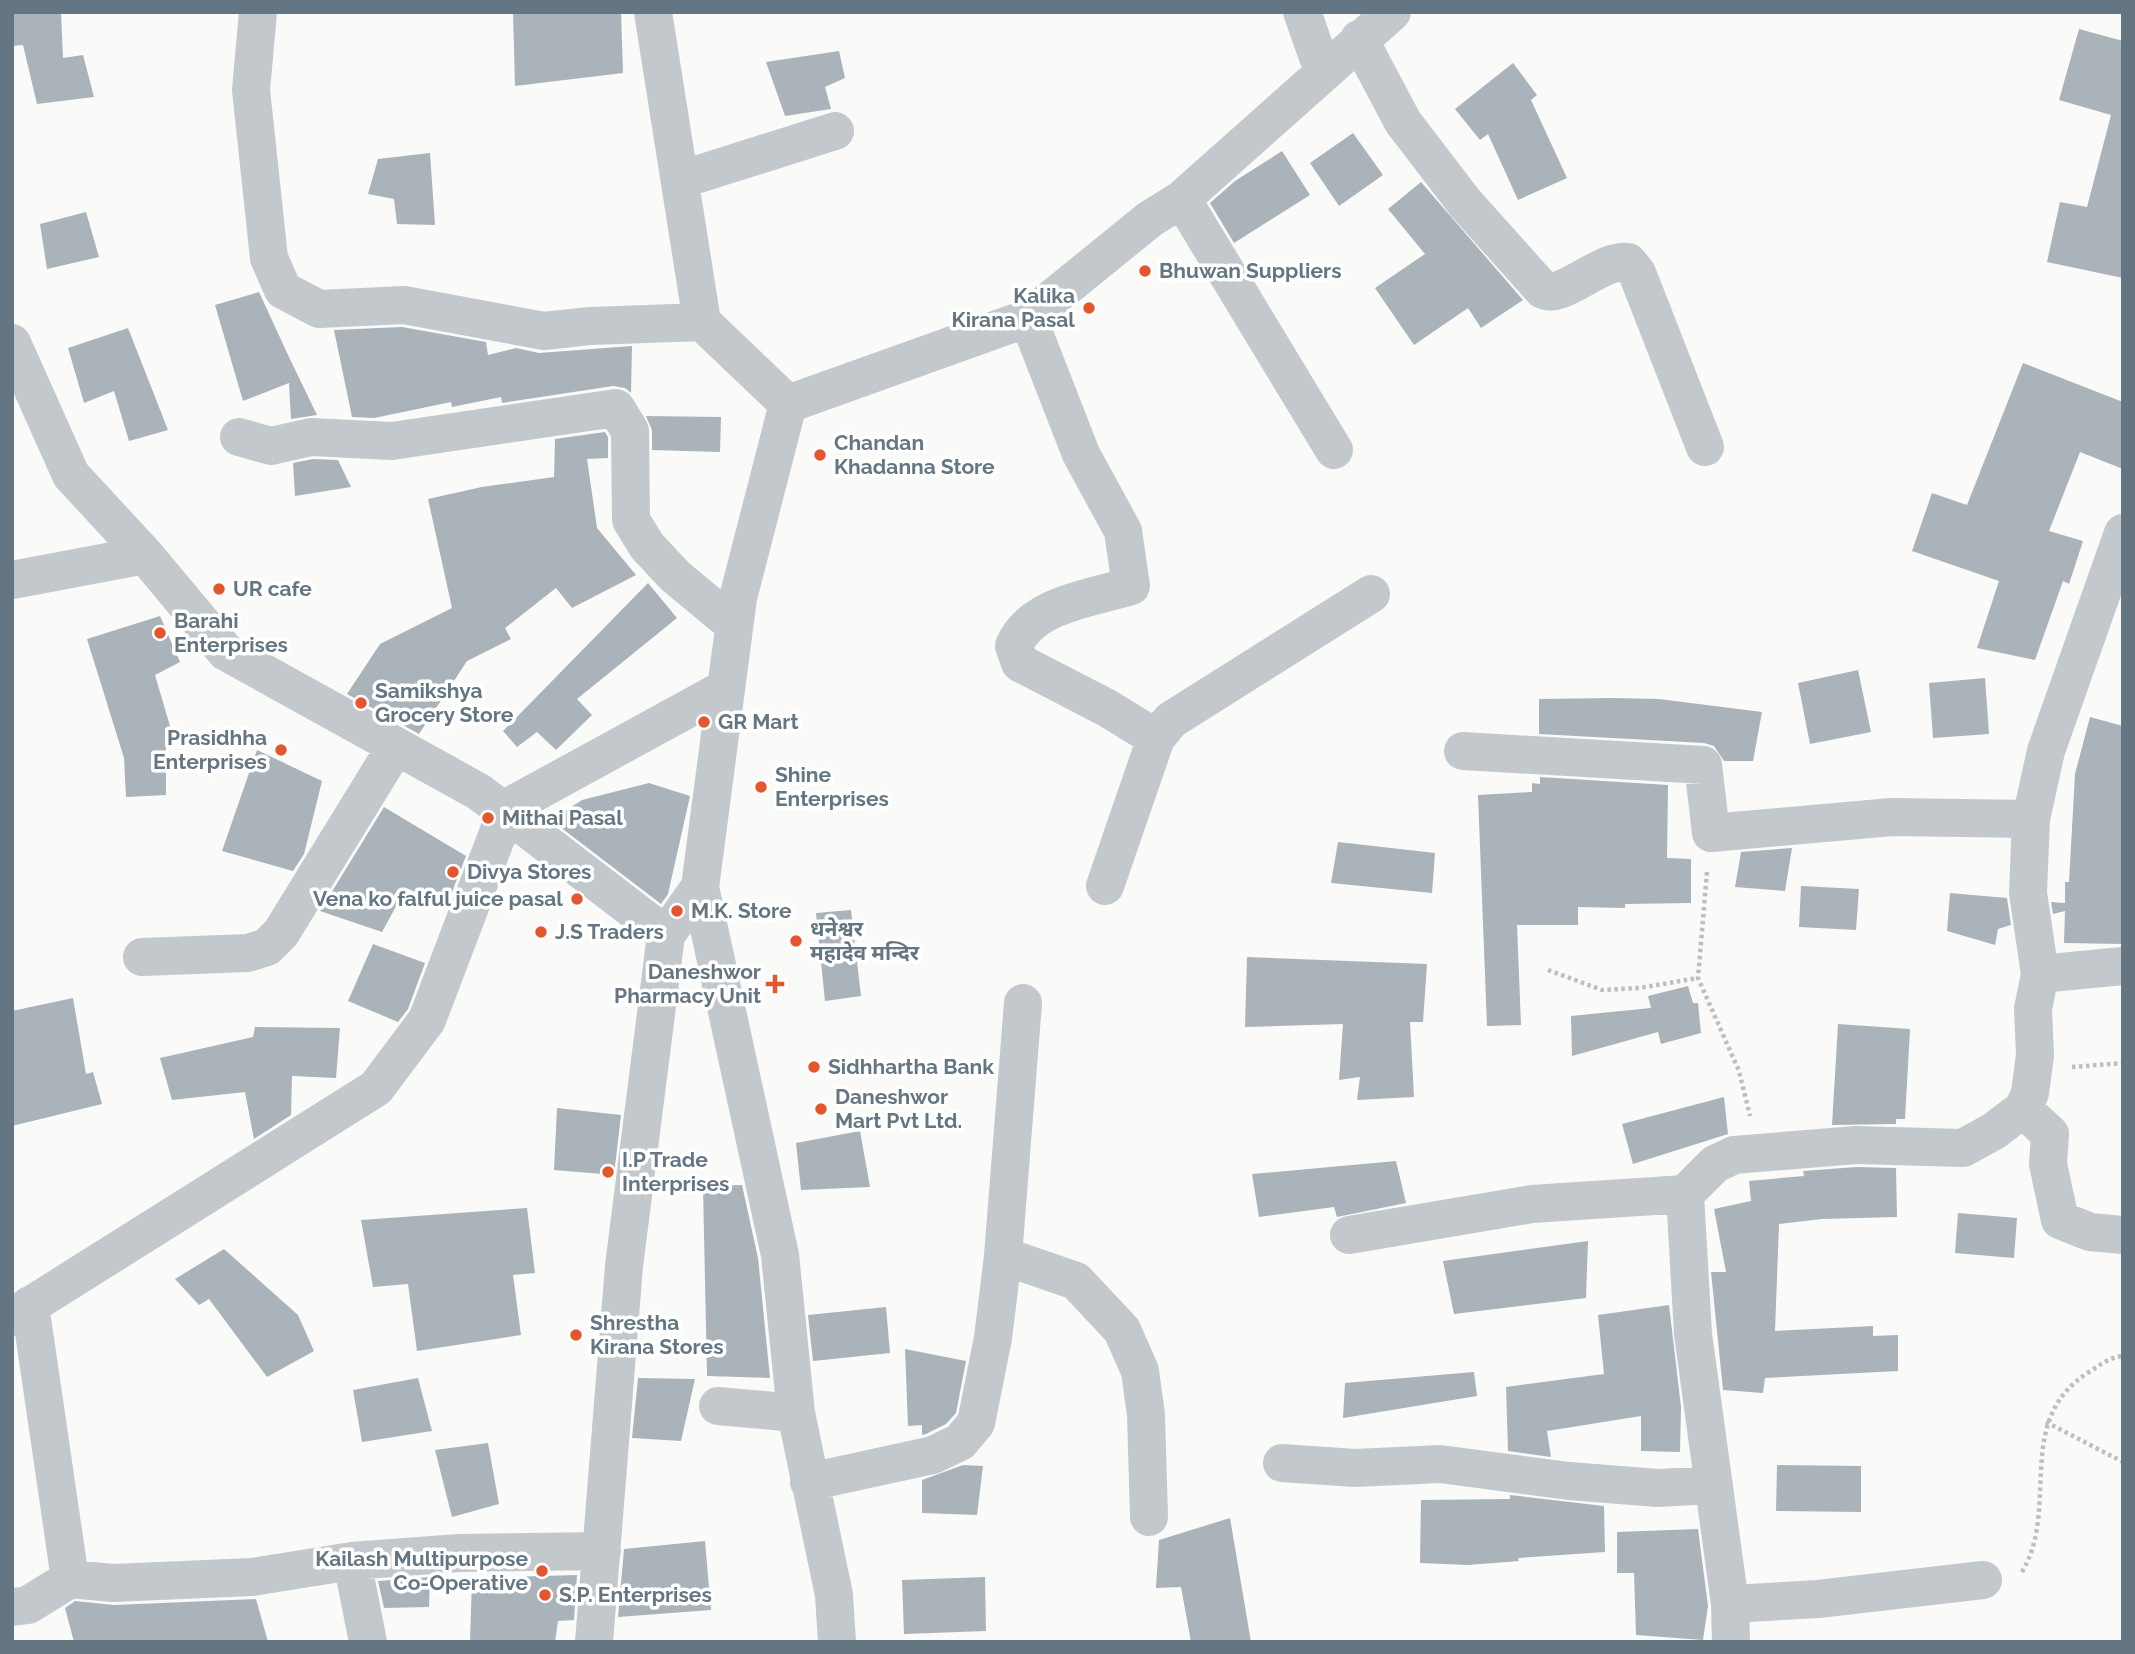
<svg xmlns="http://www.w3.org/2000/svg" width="2135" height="1654" font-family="Raleway,'Noto Sans Devanagari',sans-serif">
  <rect width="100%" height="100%" fill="#fafaf8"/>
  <path fill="#aab3b9" d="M12,12H61L63,58L83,55L94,97L37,104L23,45L12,46Z
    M513,12H621L623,73L515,86Z
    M2079,29L2123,41V278L2047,262L2060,202L2087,207L2111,115L2059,100Z
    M839,51L845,78L825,87L831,109L785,116L766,62Z
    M1513,63L1537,95L1531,100L1567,178L1518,200L1488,134L1480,140L1455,109Z
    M1353,133L1383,175L1339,206L1310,163Z
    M1282,151L1310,195L1234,243L1210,203L1235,181Z
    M430,153L435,225L397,224L394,199L368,194L378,159Z
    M1421,182L1523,300L1481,328L1468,308L1414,345L1375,288L1425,254L1388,209Z
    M86,212L99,257L47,269L40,224Z
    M259,292L288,355L317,415L291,419L289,383L243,401L215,305Z
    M402,327L486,342L488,355L516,348L539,353L632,346L631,393L625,388L613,386L502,403L501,397L452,407L451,402L374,418L352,417L334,330Z
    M128,328L168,430L129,441L114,391L84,403L68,348Z
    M2023,363L2123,402V469L2080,452L2049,531L2083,541L2069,584L2063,581L2035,660L1977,648L1999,581L1912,551L1932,493L1967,505Z
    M646,416L721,417L720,452L652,450V430Z
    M605,432L608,437V458L587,459L597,528L636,575L572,608L556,588L505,628L511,639L467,661L419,734L347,694L380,644L452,608L428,499L482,487L554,477L555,439Z
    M313,459L338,460L351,487L295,496L293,463Z
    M648,583L677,618L577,699L592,715L556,750L537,732L517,747L503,731Z
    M160,616L180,662L155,675L175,743L166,746V795L126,797L124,758L87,639Z
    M1858,670L1871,732L1810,744L1798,683Z
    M1985,678L1989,734L1933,738L1929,683Z
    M1613,698L1659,699L1762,712L1753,761H1724L1714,746L1704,743L1539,734V699Z
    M2090,717L2123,726V944L2064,943L2065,911L2053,914L2051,902L2065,903V882H2069L2075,774Z
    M257,750L322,781L304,854L293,871L222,851Z
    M1540,777L1668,785L1667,858L1691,859V903L1625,904V908L1578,907V925H1517L1521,1025L1487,1026L1478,795L1532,792V783L1540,784Z
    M649,783L690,796L668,894L661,904L551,820L582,800Z
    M384,807L466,856L447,905L406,888L382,932L320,911Z
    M1338,842L1435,853L1432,893L1331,883Z
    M1792,848L1785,891L1735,887L1741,852Z
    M1801,886L1859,889L1856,930L1799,927Z
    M1950,893L2007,898L2011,925L1998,929L1995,945L1947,931Z
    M851,910L861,996L825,1001L816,913Z
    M373,944L425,963L408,1009L398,1022L348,1001Z
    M1247,957L1427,964L1423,1022H1410L1414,1097L1357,1100L1360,1077L1339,1080L1343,1024L1245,1027Z
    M1688,986L1693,1003H1698L1701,1033L1661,1044L1658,1032L1572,1056L1571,1016L1651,1008L1648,996Z
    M73,998L86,1074L93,1072L102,1104L12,1126V1011Z
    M1838,1024L1910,1029L1905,1119H1896V1124L1832,1125Z
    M255,1027L340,1028L336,1078L292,1076L291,1115L254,1139L245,1092L172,1100L160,1058L253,1037Z
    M1724,1097L1728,1134L1633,1164L1622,1124Z
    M557,1108L621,1115L614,1175L554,1170Z
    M860,1131L870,1187L801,1190L796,1143Z
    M1396,1161L1406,1203L1337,1217L1334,1207L1259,1217L1252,1174Z
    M1857,1167L1896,1168L1897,1217L1822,1219L1779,1224L1775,1331L1873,1326V1336L1898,1335V1371L1765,1378L1763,1393L1723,1390L1711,1272H1726L1714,1209L1751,1201L1749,1181L1804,1176L1803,1171Z
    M742,1185L758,1258L770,1378L707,1376L703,1186Z
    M527,1208L535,1273L513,1275L521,1335L417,1351L408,1284L373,1287L361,1220Z
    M1958,1213L2017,1218L2014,1258L1955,1253Z
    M1588,1241L1586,1298L1454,1314L1443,1261Z
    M224,1249L298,1315L314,1351L267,1377L209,1299L199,1305L175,1279Z
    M1669,1305L1681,1407L1680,1452L1641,1451V1416L1547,1431L1551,1457L1508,1451L1506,1387L1604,1374L1598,1315Z
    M886,1307L890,1353L813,1361L808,1315Z
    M905,1349L966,1361L956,1413L946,1424L926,1434L922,1435V1425L908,1426Z
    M1474,1372L1477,1396L1343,1418L1345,1383Z
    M418,1378L432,1431L362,1442L353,1390Z
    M638,1378L695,1379L681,1441L632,1438Z
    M488,1443L499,1504L452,1517L435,1450Z
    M963,1465L983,1466L977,1515L922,1513V1480Z
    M1777,1465L1861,1466V1512L1776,1511Z
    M1510,1495L1604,1506L1605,1552L1518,1558L1519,1561L1468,1565L1420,1563L1421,1500L1510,1499Z
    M1230,1518L1251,1642H1191L1181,1587L1156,1588L1159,1540Z
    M1698,1529L1708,1606L1703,1640L1636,1635L1634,1573H1617V1532Z
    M705,1541L711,1610L618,1617L624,1549Z
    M577,1575L574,1620L558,1621L555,1642H470L472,1578Z
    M430,1577L429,1607L384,1608L378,1581Z
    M985,1577L986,1631L904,1634L902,1580Z
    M256,1599L268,1642H74L65,1608L75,1601L114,1605Z"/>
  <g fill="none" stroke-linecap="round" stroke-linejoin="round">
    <path stroke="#bbbfc2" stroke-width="4.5" stroke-dasharray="3.5 3.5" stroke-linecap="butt" d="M1707,872L1698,978L1739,1071L1750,1116
      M1548,970L1602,990L1639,988L1698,978
      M2072,1067L2123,1063
      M2046,1422L2123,1462
      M2022,1572C2061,1506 2012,1421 2089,1372C2100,1365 2110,1357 2123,1356"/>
    <path stroke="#c3c8cc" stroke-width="38" d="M258,12L251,90L269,258L283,290L319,309L404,305L544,331L590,326L702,322L788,404
      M653,12L702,322
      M1302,12L1323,71
      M1359,39L1403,122L1465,203L1543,290C1562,300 1602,258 1628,262L1637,273L1705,447
      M680,180L835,131
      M1182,199L1334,450
      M1028,318L1081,454L1123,531L1131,586C1092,598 1031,604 1014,646L1020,663L1107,708L1156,738
      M12,343L71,475L145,555L226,652L479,792L666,935
      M239,437L271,446L311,437L392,441L616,408L630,431L631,520L647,546L675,576L734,625
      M12,580L145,555
      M1463,751L1703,765L1711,833L1892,817L2031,819
      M503,810L726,688
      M1105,886L1156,738L1171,720L1371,594
      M700,887L780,1255L796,1413L834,1595L837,1642
      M142,957L248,953L267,947L281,933L396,746
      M2040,974L2123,966
      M2023,1109L2050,1134L2048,1164L2060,1220L2090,1232L2123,1235
      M1349,1235L1532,1204L1685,1194
      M1003,1256L1076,1281L1122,1330L1140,1371L1146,1415L1149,1517
      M30,1305L70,1579
      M12,1317L376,1088L427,1020L506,812
      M718,1406L796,1413
      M1282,1463L1355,1468L1440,1464L1569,1481L1658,1488L1714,1485
      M809,1482L933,1455L960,1442L976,1423L993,1338L1003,1256L1023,1003
      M352,1561L368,1642
      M1730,1604L1818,1599L1983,1580
      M12,1607L28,1605L70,1579L113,1583L252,1577L352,1561L459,1553L602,1551
      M594,1642L624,1266L666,935L700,887L738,598L788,404L1028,318L1150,219L1182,199L1392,12
      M1731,1642L1730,1604L1693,1334L1685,1194L1715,1164L1734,1155L1856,1145L1963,1148L1994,1131L2023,1109L2030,1093L2035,1055L2033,1009L2040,974L2028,893L2031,819L2046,751L2123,533"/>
  </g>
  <g fill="#e4572e" stroke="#fff" stroke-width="2.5">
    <circle cx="1145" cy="271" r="7"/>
    <circle cx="1089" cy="308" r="7"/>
    <circle cx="820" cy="455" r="7"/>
    <circle cx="219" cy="589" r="7"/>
    <circle cx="160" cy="633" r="7"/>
    <circle cx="361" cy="703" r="7"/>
    <circle cx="704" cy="722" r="7"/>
    <circle cx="281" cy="750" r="7"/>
    <circle cx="761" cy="787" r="7"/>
    <circle cx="488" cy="818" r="7"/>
    <circle cx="453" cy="872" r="7"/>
    <circle cx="577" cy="899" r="7"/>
    <circle cx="677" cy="911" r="7"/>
    <circle cx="541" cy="932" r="7"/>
    <circle cx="796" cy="941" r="7"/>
    <path d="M771.5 973.5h7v7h7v7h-7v7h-7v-7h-7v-7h7z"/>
    <circle cx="814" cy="1067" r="7"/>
    <circle cx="821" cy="1109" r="7"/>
    <circle cx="608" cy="1172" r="7"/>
    <circle cx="576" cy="1335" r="7"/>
    <circle cx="542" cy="1571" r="7"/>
    <circle cx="545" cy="1595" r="7"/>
  </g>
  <g text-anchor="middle" stroke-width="7" stroke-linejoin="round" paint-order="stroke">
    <g font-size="21" font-weight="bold" fill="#657683" stroke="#fff" text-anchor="start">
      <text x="1159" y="278">Bhuwan Suppliers</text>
      <text x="1075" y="303" text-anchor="end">Kalika<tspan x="1075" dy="24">Kirana Pasal</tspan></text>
      <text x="834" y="450">Chandan<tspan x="834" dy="24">Khadanna Store</tspan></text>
      <text x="233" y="596">UR cafe</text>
      <text x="174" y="628">Barahi<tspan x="174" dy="24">Enterprises</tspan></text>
      <text x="375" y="698">Samikshya<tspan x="375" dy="24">Grocery Store</tspan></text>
      <text x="718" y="729">GR Mart</text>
      <text x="267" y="745" text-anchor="end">Prasidhha<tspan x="267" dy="24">Enterprises</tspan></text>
      <text x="775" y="782">Shine<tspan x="775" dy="24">Enterprises</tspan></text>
      <text x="502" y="825">Mithai Pasal</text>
      <text x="467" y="879">Divya Stores</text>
      <text x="563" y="906" text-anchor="end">Vena ko falful juice pasal</text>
      <text x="691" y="918">M.K. Store</text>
      <text x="810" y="936">धनेश्वर<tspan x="810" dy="24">महादेव मन्दिर</tspan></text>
      <text x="555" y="939">J.S Traders</text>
      <text x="761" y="979" text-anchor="end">Daneshwor<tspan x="761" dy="24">Pharmacy Unit</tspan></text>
      <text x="828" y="1074">Sidhhartha Bank</text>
      <text x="835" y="1104">Daneshwor<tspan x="835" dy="24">Mart Pvt Ltd.</tspan></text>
      <text x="622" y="1167">I.P Trade<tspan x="622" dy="24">Interprises</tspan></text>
      <text x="590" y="1330">Shrestha<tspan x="590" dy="24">Kirana Stores</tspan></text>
      <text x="528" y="1566" text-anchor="end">Kailash Multipurpose<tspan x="528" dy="24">Co-Operative</tspan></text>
      <text x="559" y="1602">S.P. Enterprises</text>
    </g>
  </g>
  <rect width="2135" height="1654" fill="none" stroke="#657683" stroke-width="28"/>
</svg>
